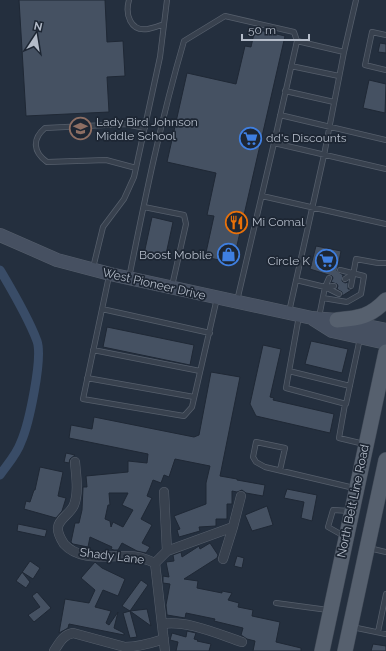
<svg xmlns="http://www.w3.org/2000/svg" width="386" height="651" font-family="Raleway,sans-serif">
  <rect width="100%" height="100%" fill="#242f3e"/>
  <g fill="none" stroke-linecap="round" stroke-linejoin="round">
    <path stroke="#394c67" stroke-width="9" d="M0,270C13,292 28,317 37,341C43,358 29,424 21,442C17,454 7,465 0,475"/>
  </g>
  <path fill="#455162" stroke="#1f2835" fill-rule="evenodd" d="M19,0H105L107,42L123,41L125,76L107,77L109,112L26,116Z
    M255,29L285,36L233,263L205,257L214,216L207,215L216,173L167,162L187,73L236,84L245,46L251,47Z
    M380,43L386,44V53L378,52Z
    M369,80L386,84L385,113L363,108Z
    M152,217L173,222L165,259L144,254Z
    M316,246L341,251L337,271L343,275L342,281L345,283L348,282V289H353L342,296V292L337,289L338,286L337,284L331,282L333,278L332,276L310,269Z
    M107,327L194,345L190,365L103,347Z
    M311,341L348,349L342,373L305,364Z
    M263,345L281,349L270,397L274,398L273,400L334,414L330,433L256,416L250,404Z
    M211,372L240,377L220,476L237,479V480L265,485L263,496L246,493L242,490L237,492L232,491V504H227V519H216V526L199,527L200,531L179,537L177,530L180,529L174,516L206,504V483L210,466L175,459L169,477L164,475L161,483L153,480L147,496L152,498L141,519L152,525L142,543L150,547L146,553L137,551L122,543L118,550H114L111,549L112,547L90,537L88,547L73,544L71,542L75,523H79L82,510L83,487H87L86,476L128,472V461L147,463L148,454L69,438L71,425L92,429L94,417L194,437L199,435ZM109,493H128L122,505L133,510L123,527L113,522L111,527L110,521L105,519L108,505H110Z
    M66,453L75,455L70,459L69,463L64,462Z
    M40,467L63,472L58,496L66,498L62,511L56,518L24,509L26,501L30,502L34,490H35Z
    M287,489L317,495L312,521L301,518L304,502L284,498Z
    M267,506L273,525L252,531L245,515Z
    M18,524L47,530L45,537L17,531Z
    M210,543L218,555L217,558L184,579L198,581L197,588L222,593V591L232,593L228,600L239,603L238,607L253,610L252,616L280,622L276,642L301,648V651H253L255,641L247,639L241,635L243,628L214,621L215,619L186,613L185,618L167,615L166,605L170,584L163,583V576L169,577L166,562L174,561L173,555L181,552L182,557L199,546L200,549Z
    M237,556L244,558L242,568L234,566Z
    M30,561L40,568L33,579L22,572L30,582L26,588L16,581Z
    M95,562L102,568L125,579L118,596L103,590L95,607L111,611L106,623L109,625L118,612L114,628L124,633V635L69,624L68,628L59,633L65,599L89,603L95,590L81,578Z
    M141,580L148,585L130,611L122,606Z
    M37,592L51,608L34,622L28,615L40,607L32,596Z
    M147,609L151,626L130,611Z
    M130,611L137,637L130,638L123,613Z
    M187,631L196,633L194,639L198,640L197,641L211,644L209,651H176L178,642L170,640L172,633L186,637Z
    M373,644L386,646V651H371Z"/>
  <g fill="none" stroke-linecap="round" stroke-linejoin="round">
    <defs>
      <path id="lane" d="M129,0C125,14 130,32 148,29C153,28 159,26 164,24
        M386,35L372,32L365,65L386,70
        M344,52L356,0
        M291,66L339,76
        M285,91L334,102
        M280,115L386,140
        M136,168L106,160L47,162C33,152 32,139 45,128L126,124L145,128
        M262,196L386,224
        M144,207L184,215L186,224L172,286
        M93,268L103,227L124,199L134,177L160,57L167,0
        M109,276L83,399L184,416L192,407L217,298
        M129,278C145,198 161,119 184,41L225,16L294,32L297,41L274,143
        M345,279L353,274
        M296,280L325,287L334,286
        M351,286L356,259L378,263H386
        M325,287L329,278
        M323,298L347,302L361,294L364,276L340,270
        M237,301L274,143L386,169
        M102,309L210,333
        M289,312L324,155L344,52L297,41
        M299,316L286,388L346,404L360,338
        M319,317L325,287L339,294
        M93,350L200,371
        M289,371L350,386
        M87,378L194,397
        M345,404L339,438L364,444
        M280,470L285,448L256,442L253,457L256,462L265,467L354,488
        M344,536L328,527L333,510L350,511
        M369,548L386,552
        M276,603L328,610
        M352,627L386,634
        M378,632L386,594"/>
      <path id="street" d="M75,462C76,475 79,492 74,505C71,513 59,519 58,527C57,533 61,539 64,544C80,562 108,555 129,556C138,556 146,559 155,563
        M164,492L167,551L155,563L165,651
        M167,551L233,527
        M223,559L233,527L241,496
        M162,624C187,620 218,634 242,642
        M54,651C60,642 63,635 73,633L125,647C139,647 152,643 164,639"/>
      <path id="secondary" d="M0,235L57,260L110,274L312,318L337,320L386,330
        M313,319L332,331L386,343"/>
      <path id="primary" d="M337,320C359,318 370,317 386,300
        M322,651L386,352
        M345,651L386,460"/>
    </defs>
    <use href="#lane" stroke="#565f6c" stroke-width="6"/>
    <use href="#street" stroke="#565f6c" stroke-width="10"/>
    <use href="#secondary" stroke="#565f6c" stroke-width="14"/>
    <use href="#primary" stroke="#414a57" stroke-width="16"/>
    <use href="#lane" stroke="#38414e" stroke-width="4.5"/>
    <use href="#street" stroke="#38414e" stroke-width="9"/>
    <use href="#secondary" stroke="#465061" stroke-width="13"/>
    <use href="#primary" stroke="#56606e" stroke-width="15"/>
  </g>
  <defs>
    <symbol id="school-ring" viewBox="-11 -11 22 22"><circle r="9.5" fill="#1d2633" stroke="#8d6e63" stroke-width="1.5"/><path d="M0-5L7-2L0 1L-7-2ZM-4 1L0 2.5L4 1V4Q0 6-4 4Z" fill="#8d6e63"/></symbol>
    <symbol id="supermarket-ring" viewBox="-11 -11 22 22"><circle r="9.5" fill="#1d2633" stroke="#3f7fe0" stroke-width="1.5"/><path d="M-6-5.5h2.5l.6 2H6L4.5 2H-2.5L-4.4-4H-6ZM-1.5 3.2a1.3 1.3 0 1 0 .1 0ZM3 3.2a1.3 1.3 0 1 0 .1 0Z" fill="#3f7fe0"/></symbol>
    <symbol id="restaurant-ring" viewBox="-11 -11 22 22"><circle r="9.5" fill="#1d2633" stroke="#e8710a" stroke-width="1.5"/><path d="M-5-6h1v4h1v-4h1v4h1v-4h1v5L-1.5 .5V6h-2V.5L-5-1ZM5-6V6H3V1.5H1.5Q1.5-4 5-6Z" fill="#e8710a"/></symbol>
    <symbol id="shop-ring" viewBox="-11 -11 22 22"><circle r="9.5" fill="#1d2633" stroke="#3f7fe0" stroke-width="1.5"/><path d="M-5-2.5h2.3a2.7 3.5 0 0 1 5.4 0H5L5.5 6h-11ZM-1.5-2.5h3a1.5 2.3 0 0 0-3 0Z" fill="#3f7fe0"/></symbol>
  </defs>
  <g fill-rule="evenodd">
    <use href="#school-ring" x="68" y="116" width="25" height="25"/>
    <use href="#supermarket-ring" x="238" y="126" width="25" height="25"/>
    <use href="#restaurant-ring" x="224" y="210" width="25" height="25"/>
    <use href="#shop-ring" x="216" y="242" width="25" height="25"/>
    <use href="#supermarket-ring" x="314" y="248" width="25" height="25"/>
  </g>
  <g text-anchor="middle" stroke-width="3.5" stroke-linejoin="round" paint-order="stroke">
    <g font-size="12" fill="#b4bcc9" stroke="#1d2633" text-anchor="start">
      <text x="96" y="126">Lady Bird Johnson<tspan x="96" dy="14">Middle School</tspan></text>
      <text x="266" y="142">dd's Discounts</text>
      <text x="252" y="226">Mi Comal</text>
      <text x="212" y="259" text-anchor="end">Boost Mobile</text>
      <text x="310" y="265" text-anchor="end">Circle K</text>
    </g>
    <g font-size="12" fill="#b4bcc9" stroke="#1d2633">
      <text transform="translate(154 284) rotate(13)" y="4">West Pioneer Drive</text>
      <text transform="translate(353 501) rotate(-78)" y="4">North Belt Line Road</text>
      <text transform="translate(112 556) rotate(7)" y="4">Shady Lane</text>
    </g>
  </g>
  <g transform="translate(36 36) rotate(12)" stroke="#1d2633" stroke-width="3" paint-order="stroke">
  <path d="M0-3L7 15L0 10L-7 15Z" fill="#b4bcc9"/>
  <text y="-6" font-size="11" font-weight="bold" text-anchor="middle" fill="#b4bcc9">N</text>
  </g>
  <path d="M242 34v6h67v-6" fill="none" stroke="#b4bcc9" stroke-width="2"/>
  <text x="248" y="34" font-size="12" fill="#b4bcc9" stroke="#1d2633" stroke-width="3" paint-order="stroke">50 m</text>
</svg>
